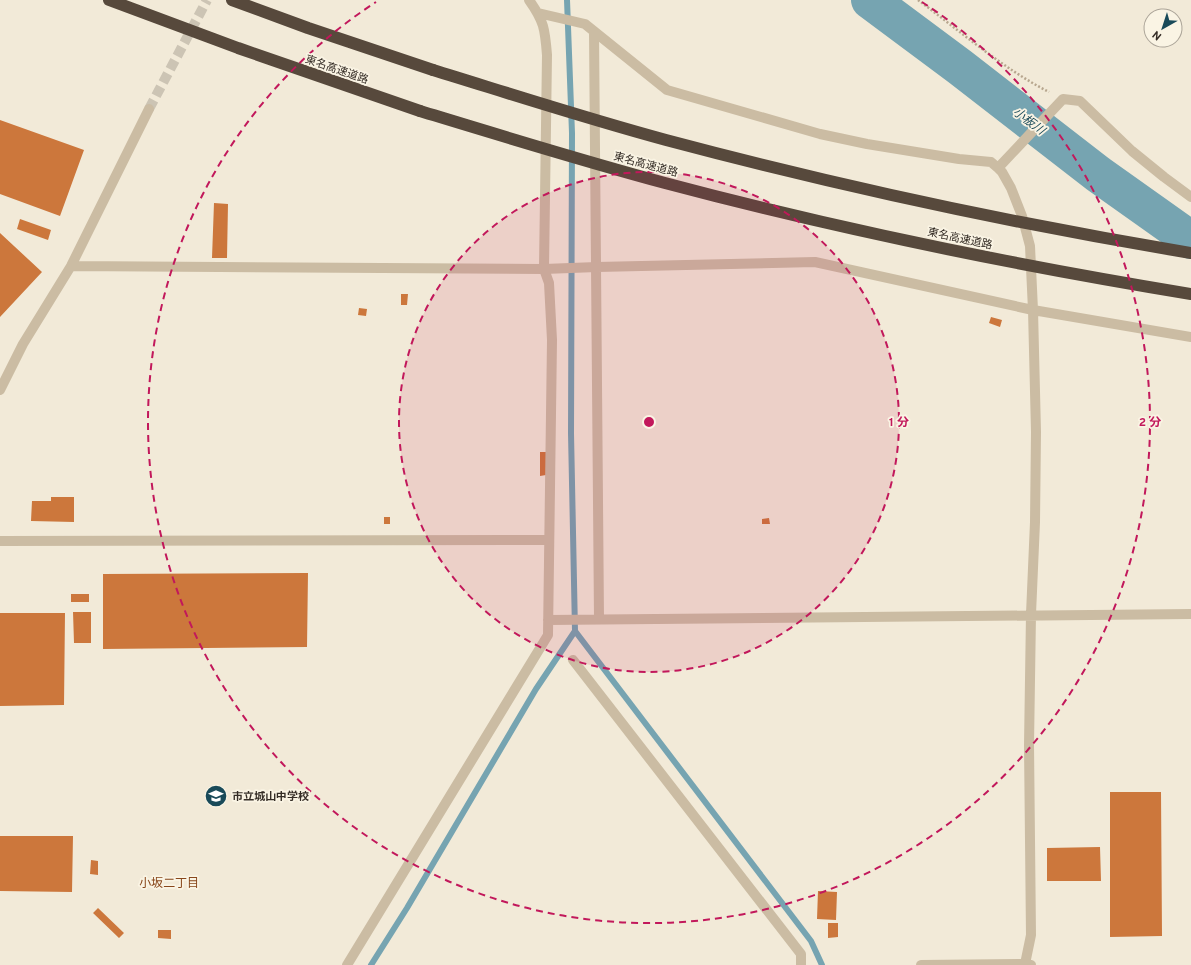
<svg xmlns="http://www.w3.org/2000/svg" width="1191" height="965" font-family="Overpass,'Noto Sans JP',sans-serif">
<rect width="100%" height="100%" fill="#f2ead8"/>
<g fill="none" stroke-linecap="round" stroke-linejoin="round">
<path stroke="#76a4b1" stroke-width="6" d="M575,631L811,941L822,965
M371,965L407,908L536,689L575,631L571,433L572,133L567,0"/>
<path stroke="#76a4b1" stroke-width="38" d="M870,0L960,67L1098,174L1191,240"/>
</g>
<path fill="#cc773c" d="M0,120L84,150L60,216L0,194Z
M214,203L228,204L227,258H212Z
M20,219L51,230L48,240L17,229Z
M0,233L42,272L0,317Z
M401,294H408L407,305H401Z
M359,308L367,309L366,316L358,315Z
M991,317L1002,320L1000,327L989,323Z
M540,452H546V475L540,476Z
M51,497H74V522L31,521L32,501H51Z
M384,517H390V524H384Z
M769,518L770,524H762V519Z
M308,573L307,647L103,649V574Z
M71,594H89V602H71Z
M73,612H91V643H74Z
M0,613H65L64,705L0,706Z
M1110,792H1161L1162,936L1110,937Z
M0,836H73L72,892L0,891Z
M1100,847L1101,881H1047V848Z
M91,860L98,861V875L90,874Z
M818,891L837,892L836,920L817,919Z
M98,908L124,933L119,938L93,913Z
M828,923H838V937L828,938Z
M158,930H171V939L158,938Z"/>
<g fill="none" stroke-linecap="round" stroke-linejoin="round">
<path stroke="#ccc4b4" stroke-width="10" stroke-dasharray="10 5" stroke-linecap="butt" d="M149,109L207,0"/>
<path stroke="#b7a68e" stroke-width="2.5" stroke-dasharray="2 2" stroke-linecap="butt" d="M918,0C960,31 1002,68 1049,92"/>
<path stroke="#cbbca3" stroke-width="10" d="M538,13L585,24L667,90L820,134L867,144L959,159L991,162L998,168
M594,31L599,619
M71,266L544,269L597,267L815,262L1033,310L1030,246L1022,216L1011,188L1002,172L998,168L1063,99L1080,101L1132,151L1164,177L1191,197
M0,390L23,344L71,266L149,109
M0,541L549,540
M548,620L1191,614
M573,660L801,954V965
M1025,964L1031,935L1029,745L1031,614L1035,522L1036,432L1033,310L1191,337
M347,965L548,635L552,340L549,283L544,269L547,55C545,29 544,21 529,0
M921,965L1025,964L1031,965"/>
<path stroke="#57493c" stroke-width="12" d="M109,0L238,48L420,111
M232,0L308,28L433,70"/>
<path stroke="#57493c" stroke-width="12" d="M433,70C511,94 588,119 666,140C839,186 1015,224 1191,253
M420,111C502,136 583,161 665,183C838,229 1014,265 1191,294"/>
</g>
<circle cx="649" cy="422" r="250" fill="#c2185b" fill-opacity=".12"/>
<g fill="none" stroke="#c2185b" stroke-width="2" stroke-dasharray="7 5">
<circle cx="649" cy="422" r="250"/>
<path d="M922 2A501 501 0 1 1 376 2"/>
</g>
<defs>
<g id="school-disc" transform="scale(1.15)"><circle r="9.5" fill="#194a59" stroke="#faf4e4"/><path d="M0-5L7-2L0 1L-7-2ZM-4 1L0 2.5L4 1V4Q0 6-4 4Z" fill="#fff"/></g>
</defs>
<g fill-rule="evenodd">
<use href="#school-disc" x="216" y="796"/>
</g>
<g text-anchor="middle" stroke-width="3.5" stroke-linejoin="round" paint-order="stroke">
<g font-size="11" fill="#352d26" stroke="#faf4e4">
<text transform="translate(337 69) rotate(19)" y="4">東名高速道路</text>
<text transform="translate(646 164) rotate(15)" y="4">東名高速道路</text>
<text transform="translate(960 238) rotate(12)" y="4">東名高速道路</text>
</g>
<g font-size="11" font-weight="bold" fill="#352d26" stroke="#faf4e4" text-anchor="start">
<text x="232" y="800">市立城山中学校</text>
</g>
<g font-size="12" font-style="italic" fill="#194a59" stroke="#faf4e4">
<text transform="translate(1029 121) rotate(37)" y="4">小板川</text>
</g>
<g font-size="12" fill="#88471b" stroke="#faf4e4">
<text x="169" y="887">小坂二丁目</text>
</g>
</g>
<circle cx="649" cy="422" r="6" fill="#c2185b" stroke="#faf4e4" stroke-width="2"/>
<g font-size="12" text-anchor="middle" font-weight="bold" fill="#c2185b" stroke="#faf4e4" stroke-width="3.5" stroke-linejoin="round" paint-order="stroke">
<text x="899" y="426">1 分</text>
<text x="1150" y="426">2 分</text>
</g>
<g transform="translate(1163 28) rotate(219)"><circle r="19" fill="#faf4e4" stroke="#aba498"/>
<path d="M0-3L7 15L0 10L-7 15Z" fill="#194a59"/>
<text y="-6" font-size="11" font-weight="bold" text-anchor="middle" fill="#352d26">N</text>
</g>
</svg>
